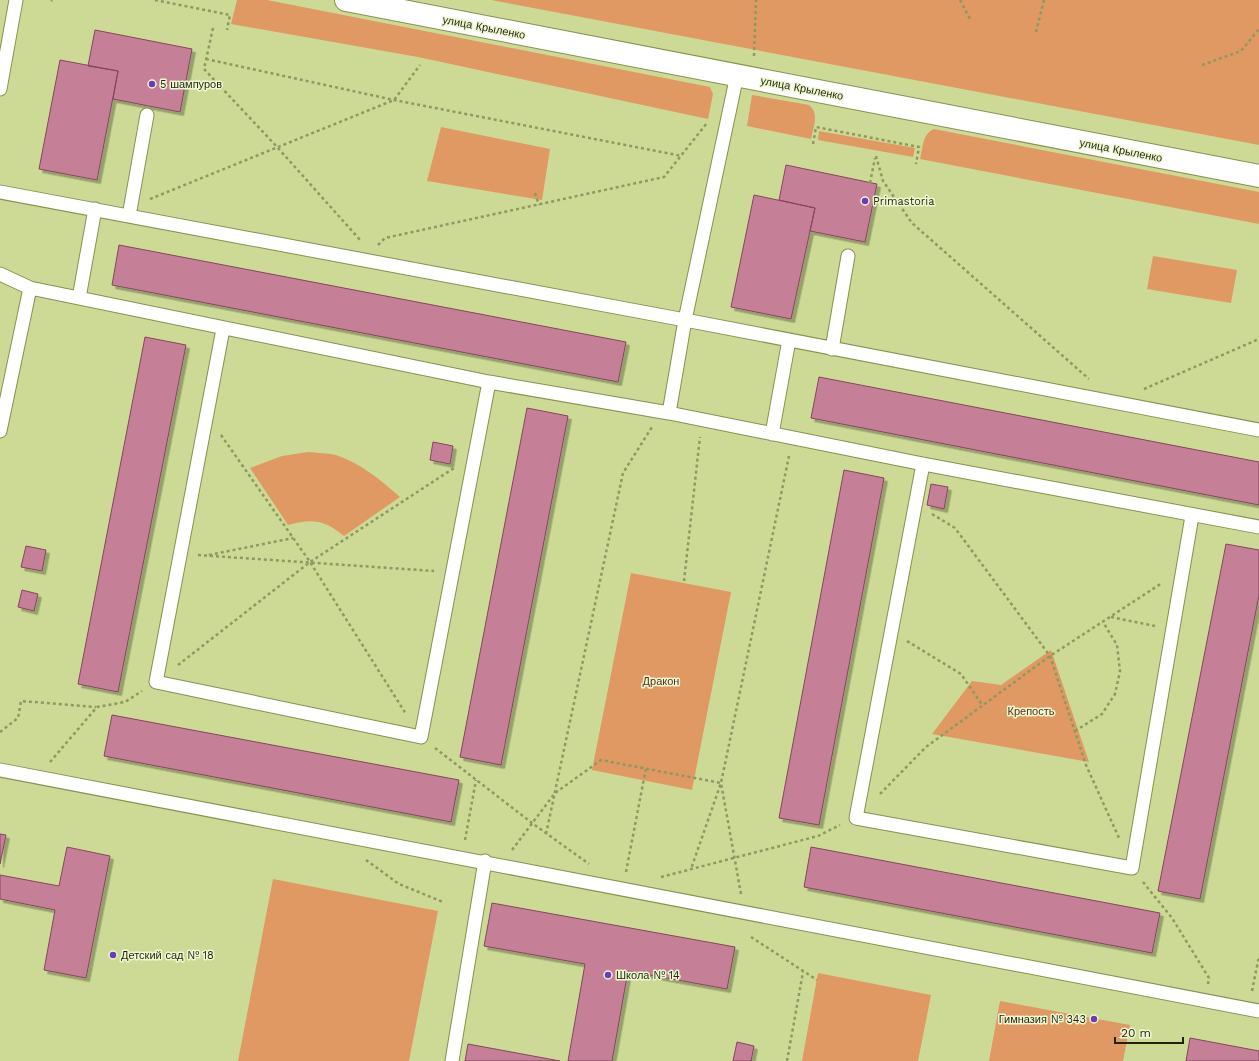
<svg xmlns="http://www.w3.org/2000/svg" width="1259" height="1061" font-family="'Work Sans',sans-serif">
<defs>
<filter id="shadow"><feDropShadow dx="3.5" dy="3.5" stdDeviation="0" flood-color="#0004"/></filter>
</defs>
<rect width="100%" height="100%" fill="#cdda95"/>
<path fill="#e09963" d="M237,0H267L710,87L713,94L708,119L418,57L231,24Z
M491,0H1259V145Z
M752,95L809,105C820,114 813,127 811,139L747,126Z
M441,127L550,149L542,200L427,181Z
M934,129L1259,192V224L920,159C923,148 922,134 934,129Z
M819,131L915,148L913,157L818,140Z
M1153,256L1237,270L1231,303L1147,289Z
M308,452C317,453 327,453 336,455C360,463 381,480 400,497L344,536C325,520 312,518 288,525L250,468L282,456Z
M631,573L731,592L692,790L592,770Z
M1051,650L1089,762L932,734L972,681L1001,685Z
M273,879L438,911L409,1061H238Z
M818,973L931,995L918,1061H802Z
M1000,1001L1130,1025L1123,1061H989Z"/>
<path fill="#c58098" stroke="#85455d" filter="url(#shadow)" d="M95,30L192,49L180,112L113,99L118,71L88,66Z
M60,60L118,71L97,180L39,169Z
M786,165L877,184L865,242L810,231L815,208L779,200Z
M754,195L815,208L791,319L731,307Z
M119,245L626,342L618,382L112,285Z
M145,337L186,345L118,692L78,684Z
M819,377L1259,462V505L811,418Z
M527,408L568,416L501,765L460,757Z
M433,442L453,446L450,464L430,460Z
M844,470L884,478L819,825L779,818Z
M931,484L948,487L944,509L927,505Z
M1226,544L1259,550V595L1200,899L1158,891Z
M26,546L46,550L42,571L21,567Z
M22,590L38,594L34,611L18,607Z
M112,715L459,780L451,822L104,756Z
M0,834L6,835L0,864Z
M67,847L110,856L86,978L44,970L55,910L0,899V875L59,886Z
M811,847L1160,913L1152,953L804,887Z
M492,903L735,947L727,989L628,971L612,1061H568L585,964L484,946Z
M1190,1038L1259,1051V1061H1186Z
M737,1042L754,1046L751,1061H733Z
M468,1044L560,1061H465Z"/>
<g fill="none" stroke-linecap="round" stroke-linejoin="round">
<g stroke="#86914f" stroke-width="15">
<path id="lane" d="M0,89L16,0
M0,192L685,320L1259,430
M129,216L147,115
M0,274L30,288
M79,298L95,209
M223,329L156,682L421,737L489,382
M832,349L848,256
M669,413L685,320L737,75
M0,431L30,288L489,382L669,413L923,464L1259,527
M772,434L789,340
M923,464L856,818L1132,868L1192,516
M0,770L1259,1011
M452,1061L485,861"/>
</g>
<g stroke="#86914f" stroke-width="24">
<path id="secondary" d="M346,0L1259,176"/>
</g>
<path stroke="#8e9862" stroke-width="2.5" stroke-dasharray="3 3" stroke-linecap="butt" d="M155,0L230,15L227,30
M960,0L970,19
M51,1L52,0
M213,28L204,69L278,148L361,241
M1036,32L1044,0
M754,56L756,0
M206,59L394,100L682,156
M1202,65L1241,51L1259,29
M813,144L816,127L919,147L916,164
M876,156L883,181L912,223L1089,379
M870,183L875,158
M535,193L539,205
M150,199L394,100L420,65
M378,245L385,238L664,177L707,123
M1144,389L1259,339
M221,435L310,562L406,714
M932,514L955,528L1050,656L1086,765L1119,838
M198,555L434,571
M209,555L293,538
M684,581L700,437
M1111,617L1155,626
M907,641L961,674L983,706
M178,665L310,562L454,468
M1075,731L1102,714L1115,694L1120,671L1117,645L1103,622
M0,732L18,718L21,701L96,707
M435,748L532,823L589,864
M50,762L97,707L125,702L142,691
M880,794L926,747L1050,656L1162,583
M546,834L623,473L652,427
M465,840L476,780
M512,850L555,793L601,760L721,783L691,869
M366,860L399,884L443,902
M626,872L646,768
M661,877L818,836L840,825
M1143,882L1172,918L1209,978L1208,984
M741,894L721,783L789,456
M751,937L817,980
M1252,991L1259,956
M787,1061L803,972"/>
<use href="#lane" stroke="#fff" stroke-width="13"/>
<use href="#secondary" stroke="#fff" stroke-width="22"/>
</g>
<g fill="#6b3db4" stroke="#eff7d4" stroke-width="1.5">
<circle cx="152" cy="84" r="4"/>
<circle cx="865" cy="201" r="4"/>
<circle cx="113" cy="955" r="4"/>
<circle cx="608" cy="975" r="4"/>
<circle cx="1094" cy="1019" r="4"/>
</g>
<g text-anchor="middle" stroke-width="3" stroke-linejoin="round" paint-order="stroke">
<g font-size="11" fill="#1f2408" stroke="#eff7d4">
<text transform="translate(484 27) rotate(11)" y="4">улица Крыленко</text>
<text transform="translate(802 88) rotate(11)" y="4">улица Крыленко</text>
<text transform="translate(1121 150) rotate(11)" y="4">улица Крыленко</text>
</g>
<g font-size="11" fill="#1f2408" stroke="#eff7d4" text-anchor="start">
<text x="160" y="88">5 шампуров</text>
<text x="873" y="205">Primastoria</text>
<text x="121" y="959">Детский сад № 18</text>
<text x="616" y="979">Школа № 14</text>
<text x="1086" y="1023" text-anchor="end">Гимназия № 343</text>
</g>
<g font-size="11" fill="#553011" stroke="#eff7d4">
<text x="661" y="685">Дракон</text>
<text x="1031" y="715">Крепость</text>
</g>
</g>
<path d="M1115 1037v6h68v-6" fill="none" stroke="#1f2408" stroke-width="2"/>
<text x="1121" y="1037" font-size="12" fill="#1f2408" stroke="#eff7d4" stroke-width="3" paint-order="stroke">20 m</text>
</svg>
